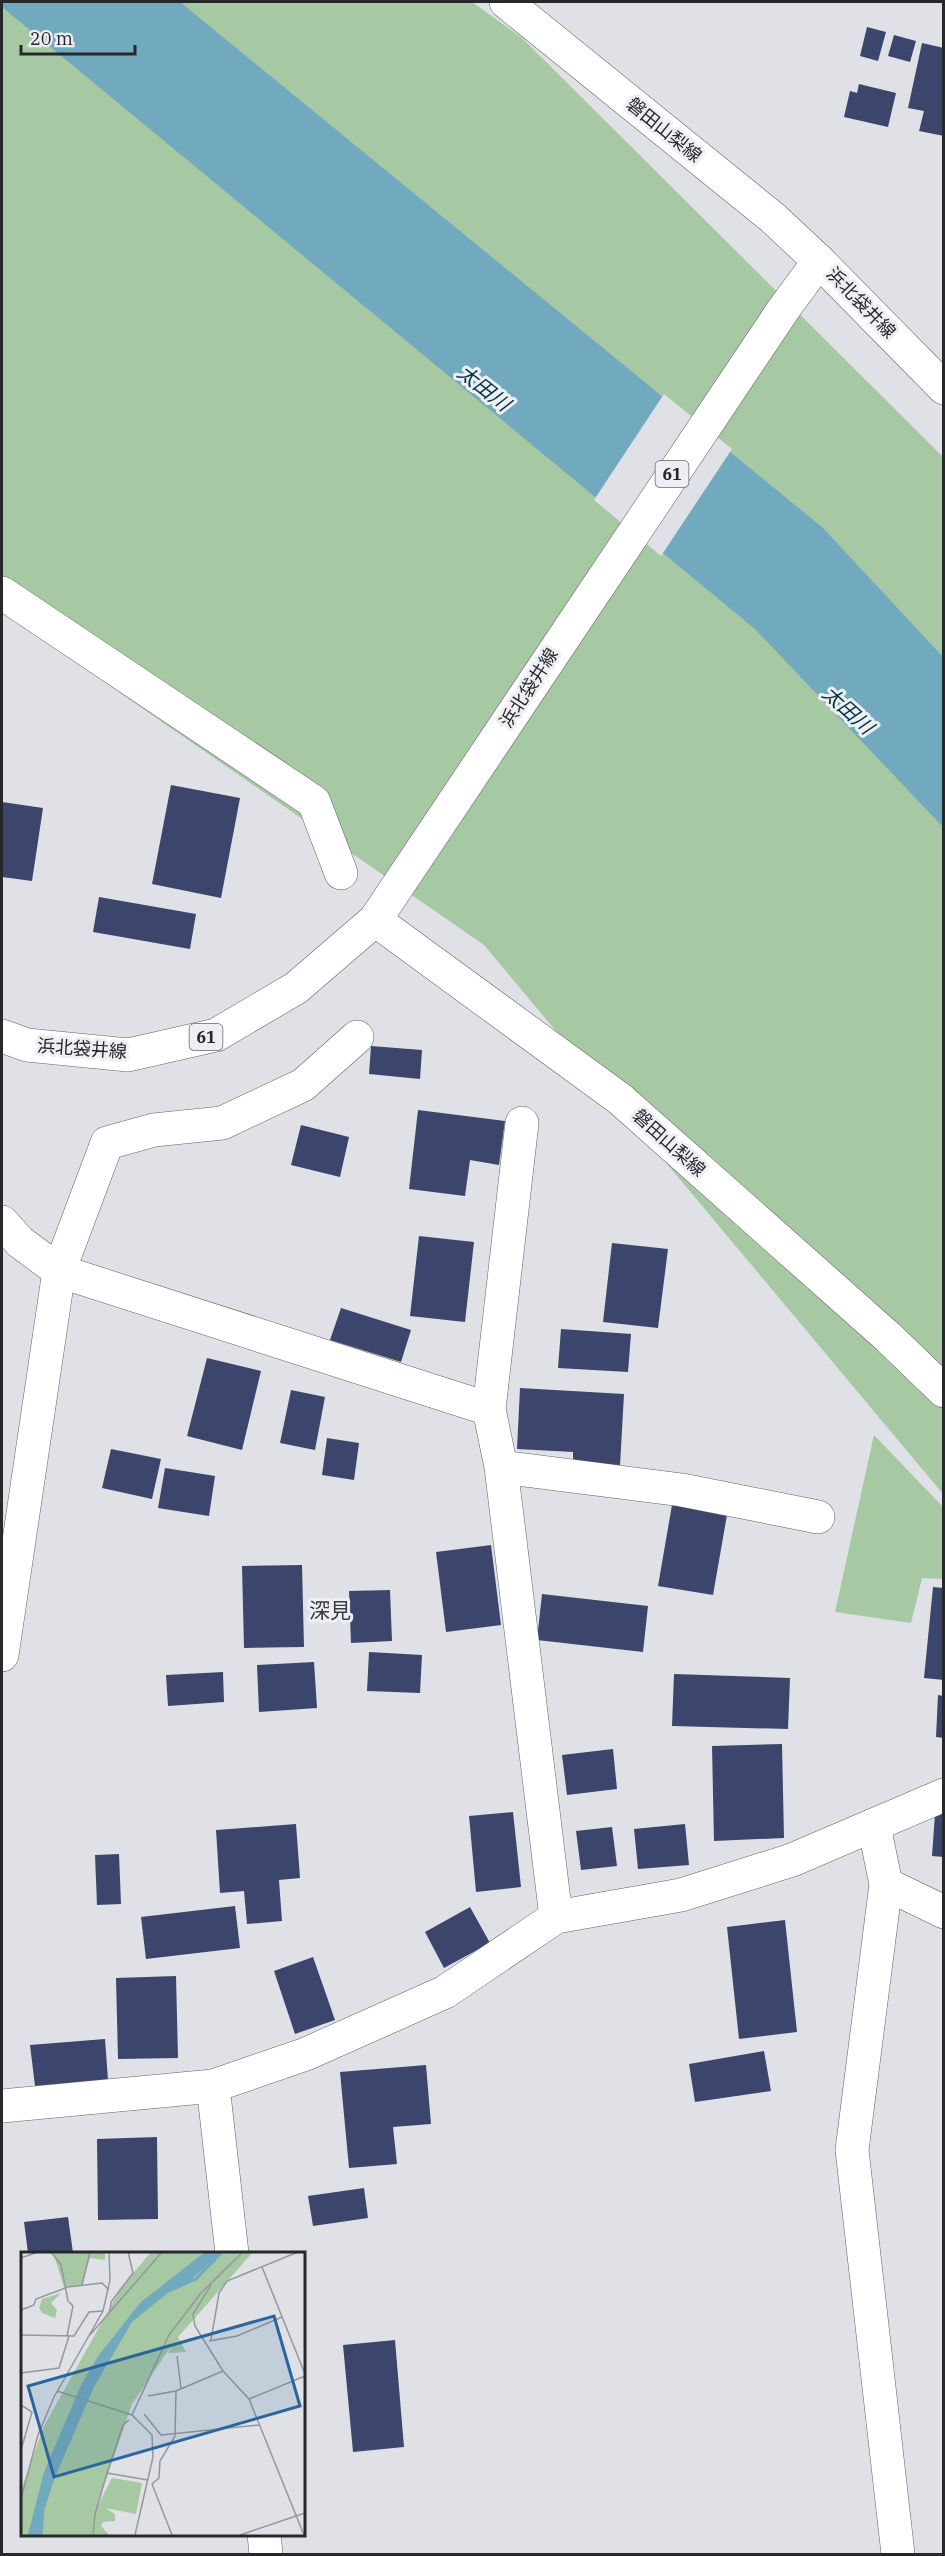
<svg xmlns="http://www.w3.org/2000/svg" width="945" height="2556" font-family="'IBM Plex Serif','Noto Sans JP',serif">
<rect width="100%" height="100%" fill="#dfe1e7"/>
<path fill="#a6c8a2" d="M2,2H472L521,37L943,457V1494L484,945L2,611Z
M874,1435L943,1507V1579L922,1578L911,1623L835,1612Z"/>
<path fill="#71a9be" d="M2,2H180L823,528L943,657V827L755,629L2,7Z"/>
<path fill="#dfe1e7" d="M664,394L732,449L661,556L594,500Z"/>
<path fill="#3c466c" d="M867,27L886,32L878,61L860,56Z
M894,35L916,41L910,62L888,56Z
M922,43L944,48V136L919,131L924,111L908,108Z
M859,84L896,93L888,127L844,117L850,91L857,93Z
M171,785L240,798L221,898L152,884Z
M2,802L43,808L32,881L2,877Z
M99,897L196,914L190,949L93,932Z
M371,1046L422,1050L420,1079L369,1074Z
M418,1110L505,1121L499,1165L470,1160L465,1196L409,1189Z
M301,1125L349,1137L340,1177L291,1165Z
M419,1236L474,1242L465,1322L410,1316Z
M612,1243L668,1249L658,1328L603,1322Z
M341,1308L411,1330L401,1362L330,1340Z
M561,1329L631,1334L628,1372L558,1368Z
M207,1358L261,1371L242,1450L187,1436Z
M520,1388L624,1394L620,1466L573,1463V1452L517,1449Z
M291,1390L325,1397L315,1450L280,1443Z
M327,1438L359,1443L354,1480L322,1475Z
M111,1449L161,1459L152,1499L102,1488Z
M165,1468L215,1476L209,1516L158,1508Z
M672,1505L727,1515L713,1595L658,1586Z
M491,1545L501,1625L446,1632L436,1552Z
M302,1565L304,1647L244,1648L242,1566Z
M933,1587L944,1588V1680L924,1678Z
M390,1590L392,1641L351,1643L349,1591Z
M542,1594L648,1606L643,1652L537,1640Z
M369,1652L422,1655L420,1693L367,1691Z
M314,1662L317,1708L259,1712L257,1665Z
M223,1672L224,1702L168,1706L166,1675Z
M674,1674L790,1678L788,1729L672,1726Z
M938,1695L944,1696V1738L936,1737Z
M782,1744L784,1838L714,1841L712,1746Z
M613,1749L617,1789L567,1795L562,1755Z
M513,1812L521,1887L476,1892L469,1816Z
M935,1814H944V1857L932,1856Z
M296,1824L300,1878L279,1880L282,1921L247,1924L244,1891L220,1893L216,1830Z
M685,1824L689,1865L638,1869L634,1829Z
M612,1827L617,1866L581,1870L576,1831Z
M119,1854L121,1904L97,1905L95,1855Z
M235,1906L240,1948L146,1959L141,1917Z
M470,1907L490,1943L444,1968L425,1932Z
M785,1920L797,2032L739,2039L727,1927Z
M313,1957L335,2020L295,2034L274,1971Z
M176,1976L178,2058L118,2059L116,1978Z
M105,2039L108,2080L35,2086L30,2045Z
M764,2051L771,2091L695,2102L689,2064Z
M426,2065L431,2124L393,2127L397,2164L349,2168L340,2072Z
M157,2137L158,2219L98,2220L97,2139Z
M364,2188L368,2218L313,2226L308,2196Z
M68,2217L73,2253H28L24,2222Z
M395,2340L404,2447L353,2452L343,2345Z"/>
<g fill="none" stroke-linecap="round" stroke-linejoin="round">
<g stroke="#616267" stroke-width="34">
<path id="street" d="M2,593L314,802L341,873
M522,1123L489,1409L501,1467L556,1917
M2,1222L20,1242L59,1271L489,1409
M501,1467L682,1490L818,1517
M2,1655L59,1271L107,1143L154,1130L222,1123L303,1085L357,1037
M874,1826L886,1884L852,2150L898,2554
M886,1884L944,1912
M213,2086L232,2253
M2,2106L213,2086L306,2054L445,1992L556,1917L681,1895L792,1860L944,1795
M264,2534L266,2554"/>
</g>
<g stroke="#616267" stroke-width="34">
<path id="secondary" d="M506,2L773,218L819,261
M375,920L620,1099L888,1337L944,1391"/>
</g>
<g stroke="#616267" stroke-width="34">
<path id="primary" d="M2,1036L27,1045L128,1055L216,1035L296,988L375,920L783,310L819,261L944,388"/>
</g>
<use href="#street" stroke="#fff" stroke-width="33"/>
<use href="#secondary" stroke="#fff" stroke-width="33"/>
<use href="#primary" stroke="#fff" stroke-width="33"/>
</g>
<g text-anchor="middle" stroke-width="6" stroke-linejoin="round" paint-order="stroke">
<g fill="#edeff4" stroke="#626467" stroke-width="1.5">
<rect x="655.5" y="461" width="33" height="26" rx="4.5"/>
<rect x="189.5" y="1024" width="33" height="26" rx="4.5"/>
</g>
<g font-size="16" font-weight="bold" fill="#27282a">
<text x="672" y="480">61</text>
<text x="206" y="1043">61</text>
</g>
<g font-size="18" fill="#27282a" stroke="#edeff4">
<text transform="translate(664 130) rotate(39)" y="6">磐田山梨線</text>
<text transform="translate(861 303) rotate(46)" y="6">浜北袋井線</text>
<text transform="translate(529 688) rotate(-57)" y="6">浜北袋井線</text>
<text transform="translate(82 1049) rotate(4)" y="6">浜北袋井線</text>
<text transform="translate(669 1143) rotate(42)" y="6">磐田山梨線</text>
</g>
<g font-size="20" font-style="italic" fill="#003342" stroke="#edeff4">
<text transform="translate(484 388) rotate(38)" y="7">太田川</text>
<text transform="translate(848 710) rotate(42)" y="7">太田川</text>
</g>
<g font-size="21" fill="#3a3c40" stroke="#edeff4">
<text x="330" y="1618">深見</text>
</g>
</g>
<g transform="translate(21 2252)">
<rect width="284" height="284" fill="#dfe1e7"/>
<path d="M32,0H84V8L69,6L61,33L43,35ZM130,0H232L157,85L165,100L147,101L151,93L111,152L75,257L91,226L121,231L115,262L84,256L94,262V269L82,270L80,274L88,283H0V238L23,174L100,36ZM40,41L30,51L36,58L34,66L21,61L18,56L21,47Z" fill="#a6c8a2"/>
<path d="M184,0H200L169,29L149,39L111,70L73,135L34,225L21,265L20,283H7L23,220L61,131L78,103L119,51Z" fill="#71a9be"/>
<path fill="none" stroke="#71a9be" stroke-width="3" d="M145,40L175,27L201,0M20,283L22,258"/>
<path fill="none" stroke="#95979b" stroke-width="1.5" d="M30,0L40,13L47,49L52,54L46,84M0,6L17,0M241,15L284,122M61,33L69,0M190,33L172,62L174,74L202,119L228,147L283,283M0,58L13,53L15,47L47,35L81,31L88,38M89,59L90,50L112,21L107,0M0,83L53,84L68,60L82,59M69,83L141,0M190,88L198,41L206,29L277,0M188,89L216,84L261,65M156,104L160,136M0,121L38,116L48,84M36,139L111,163L131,183L132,205L114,283M127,144L155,139L202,119M228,147L284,124M0,153L11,160L0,198M123,162L140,183L238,173M111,163L148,83L180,41L222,0M86,221L127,228M131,232L138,226L139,209L154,184L155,139M131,232L151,283M0,247L17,183L33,145L82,59L89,28L88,0M72,283L74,262L86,221L102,173L108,168M219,283L284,261"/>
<path fill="#2a659d" fill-opacity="0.15" stroke="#2a659d" stroke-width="3" d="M253,64L279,154L33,225L7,134Z"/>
<rect width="284" height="284" fill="none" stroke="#27282a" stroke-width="3"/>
</g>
<rect width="945" height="2556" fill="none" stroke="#27282a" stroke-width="6"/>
<path d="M21 45v9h114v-9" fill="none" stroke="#27282a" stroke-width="3"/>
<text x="30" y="45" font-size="18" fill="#27282a" stroke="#edeff4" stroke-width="4.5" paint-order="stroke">20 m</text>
</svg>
